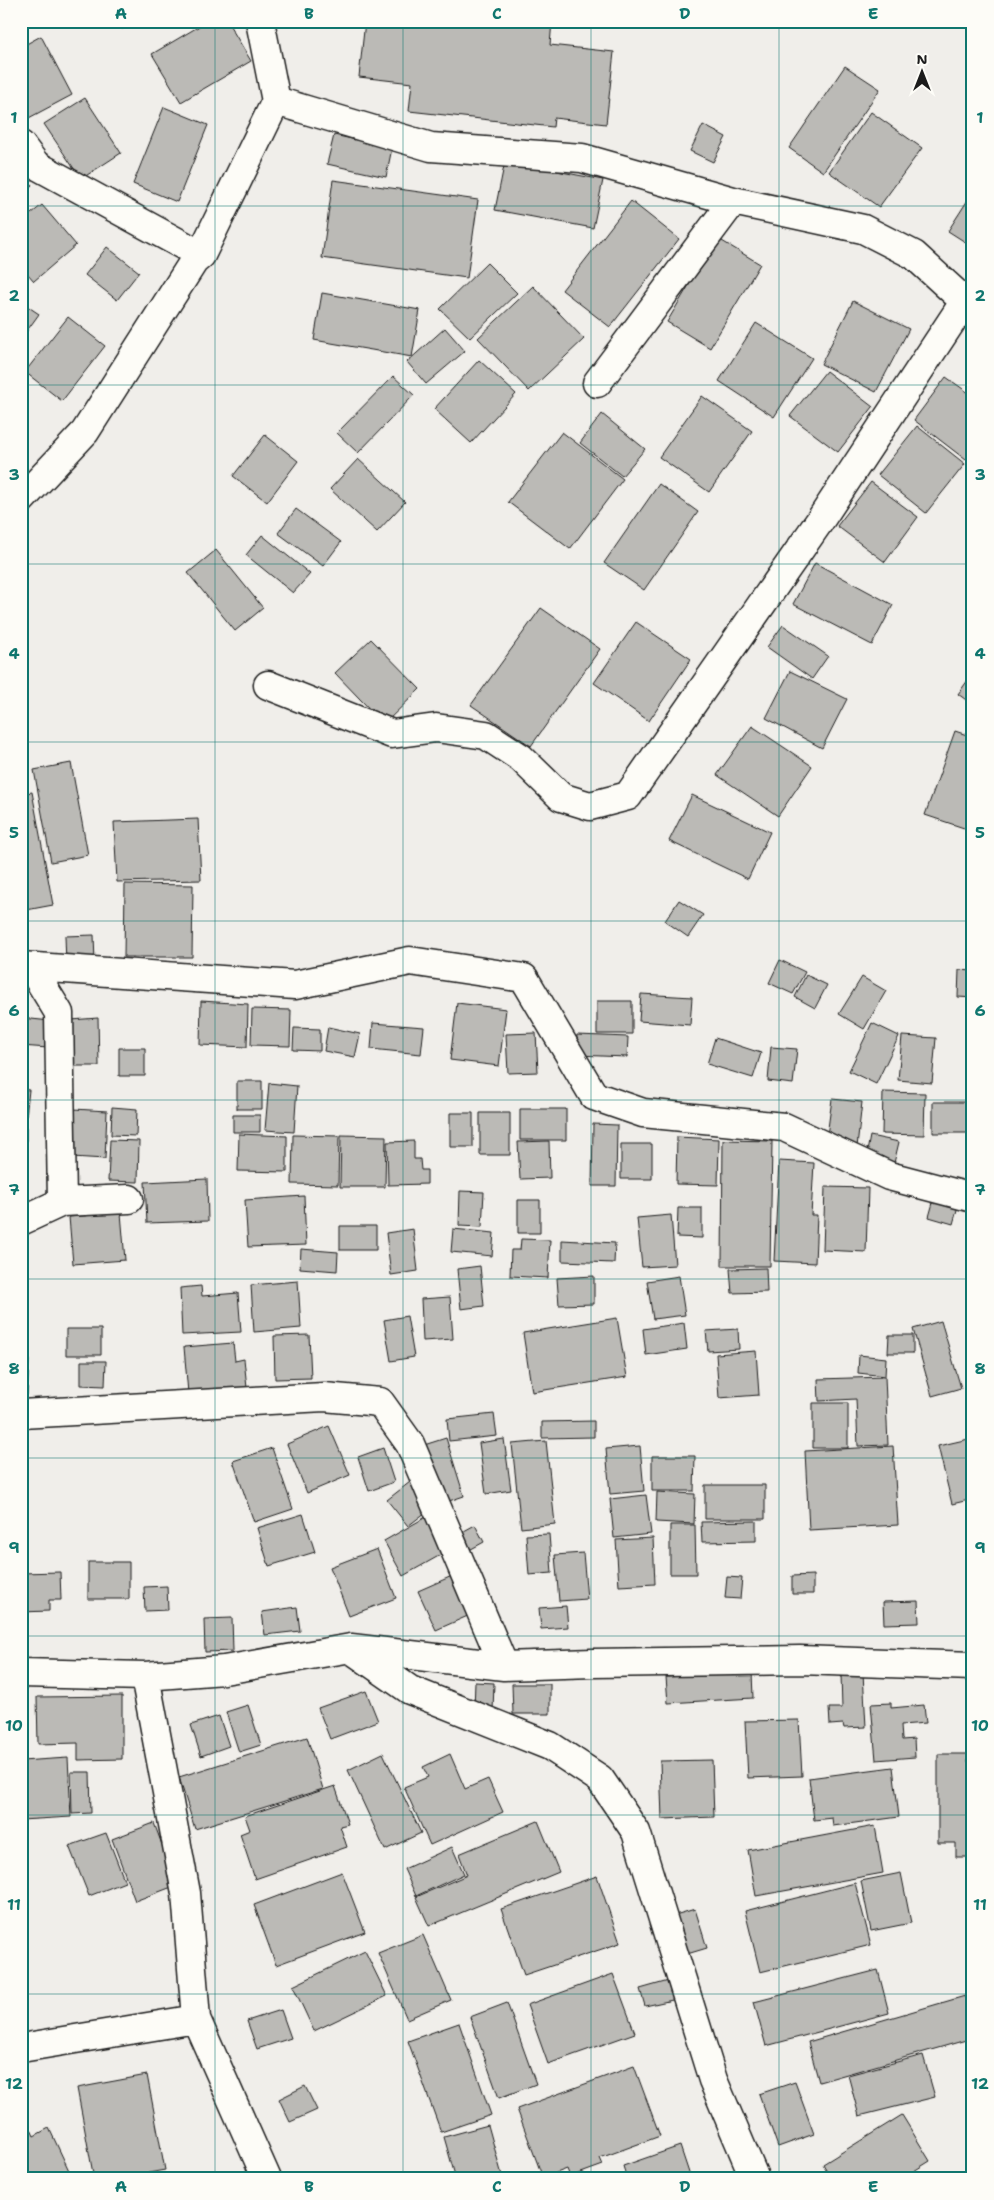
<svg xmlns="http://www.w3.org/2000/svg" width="994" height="2200" font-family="'Shantell Sans',sans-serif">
<rect width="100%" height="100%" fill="#f0eeea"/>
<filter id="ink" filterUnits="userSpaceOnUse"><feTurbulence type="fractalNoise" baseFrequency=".02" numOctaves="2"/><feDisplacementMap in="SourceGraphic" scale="10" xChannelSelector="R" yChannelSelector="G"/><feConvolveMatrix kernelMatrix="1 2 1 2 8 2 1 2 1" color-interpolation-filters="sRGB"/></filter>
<g filter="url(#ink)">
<path fill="#bbbab6" stroke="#1c1c1c" d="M118,21H138L122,29Z
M208,21H227L251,61L181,102L152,54Z
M365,21H552L550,45L614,52L606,124L554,118L553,127L409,111L412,83L359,77Z
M41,36L72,95L25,120L21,114V47Z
M845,66L880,89L823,172L789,148Z
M85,98L121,153L81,179L44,124Z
M164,107L208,125L177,202L133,184Z
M871,112L922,148L879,207L829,172Z
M703,125L726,137L713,162L690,151Z
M334,135L392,148L386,177L327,164Z
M505,161L603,180L593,228L495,210Z
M21,173L32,185L21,195Z
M333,180L478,200L467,278L322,258Z
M973,192V247L948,231Z
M631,201L679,239L610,327L562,290Z
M42,205L76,245L34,281L21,266V222Z
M717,238L760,264L710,348L667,322Z
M107,247L139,272L117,300L85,275Z
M487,263L517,293L470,338L440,309Z
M533,286L584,339L529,391L478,338Z
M322,293L420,310L412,357L314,340Z
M853,301L909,329L876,392L821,364Z
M21,302L39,314L21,339Z
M68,317L105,346L62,401L25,372Z
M756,323L812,358L774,417L719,381Z
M445,328L465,351L426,384L407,362Z
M479,360L516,394L471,443L434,409Z
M826,371L873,407L838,452L790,416Z
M393,376L414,395L358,453L337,433Z
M946,377L973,396V451L966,460L914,420Z
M702,396L752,431L709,492L659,457Z
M602,414L645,449L622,476L580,443Z
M917,426L965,464L926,513L878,475Z
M562,432L623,479L570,549L508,502Z
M265,435L298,461L267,502L233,476Z
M358,459L405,502L377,532L330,489Z
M871,482L918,517L885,562L837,526Z
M659,484L698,512L644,590L604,563Z
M296,509L341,542L323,566L278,533Z
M262,535L310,574L293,593L246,555Z
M216,550L263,608L235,631L188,573Z
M815,563L893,605L872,645L793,604Z
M541,608L600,649L531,746L471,705Z
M636,622L691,659L649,721L594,683Z
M783,625L828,656L812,679L767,647Z
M371,639L420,689L384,724L335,673Z
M790,671L847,699L822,748L766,718Z
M973,673V705L958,694Z
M752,726L812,766L778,816L717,775Z
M955,731L973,737V813L967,829L925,815Z
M71,763L88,855L51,862L34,770Z
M32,792L53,905L21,911V794Z
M692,795L770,832L748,879L669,841Z
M198,819L201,880L117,882L114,822Z
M125,884L193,885L192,957H124Z
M679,900L703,915L688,937L665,921Z
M94,935L95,963L66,964L65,936Z
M780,960L805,972L793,994L769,983Z
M959,970L973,971V998L958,997Z
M806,975L827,985L815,1008L795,997Z
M862,977L886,991L864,1029L839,1014Z
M641,994L692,997L690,1025L639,1021Z
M201,1001L248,1004L247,1047L200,1045Z
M597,1001H632V1034H597Z
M457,1003L506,1009L499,1066L450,1060Z
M252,1009L291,1010L290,1046L251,1045Z
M21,1018L51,1021L48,1048L21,1046Z
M98,1018L99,1066H72L71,1020Z
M373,1023L424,1027L421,1054L371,1049Z
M872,1023L899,1036L876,1084L849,1071Z
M328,1027L360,1034L355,1057L324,1051Z
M294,1028L320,1029V1051L293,1050Z
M536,1033L538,1072L508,1073L506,1034Z
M577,1035L628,1037L627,1057L576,1055Z
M902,1036L936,1038L932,1083L898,1080Z
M715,1038L761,1053L753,1078L707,1064Z
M771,1047L797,1049L793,1084L768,1081Z
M119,1048H145V1076H119Z
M21,1053H25L22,1086L21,1085Z
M237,1081H262V1109H237Z
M269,1083L297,1086L294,1132L265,1130Z
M21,1089L29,1090L26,1117H21Z
M883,1092L925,1093L924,1135L882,1134Z
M832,1099L862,1102L857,1147L826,1143Z
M933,1102H973V1133H933Z
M112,1107L137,1109L136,1136L111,1135Z
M74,1109L107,1111L105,1159L72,1157Z
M520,1109H566V1140H520Z
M450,1113H473V1147H450Z
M480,1113H510V1155H480Z
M233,1115H260V1132H233Z
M21,1123H26V1144H21Z
M593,1124L617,1125L616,1186H592Z
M239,1134L287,1136V1172L238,1171Z
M293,1135L339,1136L338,1185L292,1184Z
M341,1135L386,1136L385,1187H340Z
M870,1136L899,1142L894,1163L866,1157Z
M677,1137L719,1139L718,1185L676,1184Z
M110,1140L139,1141L138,1182L108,1181Z
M723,1140L772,1141L770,1266H722Z
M414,1141V1159H420L421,1170H427V1184L388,1185L387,1142Z
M549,1141L550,1178L520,1179L518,1142Z
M621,1144H652V1179H621Z
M779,1161L814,1163L811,1215H817L815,1263L774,1261Z
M207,1179L208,1221L147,1223L145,1182Z
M825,1187L868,1188L866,1252L823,1250Z
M460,1191L484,1192L482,1227L459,1226Z
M936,1192L960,1199L953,1224L929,1217Z
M304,1196L306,1245L248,1247L245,1200Z
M518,1200H540V1233H518Z
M678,1208H702V1238L677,1237Z
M121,1213L125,1260L73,1264L69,1217Z
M671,1215L675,1265L642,1267L637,1218Z
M340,1226H376V1250H340Z
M413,1229L418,1271L391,1275L386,1233Z
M453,1229L494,1233L492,1256L451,1252Z
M521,1239L550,1240L548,1278L510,1276L511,1250H520Z
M562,1240L615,1243L614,1263L562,1261Z
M301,1249L338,1252L337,1271L300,1268Z
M480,1266L484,1306L461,1309L457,1269Z
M766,1268L767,1292L732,1293L730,1269Z
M594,1276V1304L559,1305L557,1278Z
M679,1276L685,1315L653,1319L647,1281Z
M298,1281L301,1328L254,1332L251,1285Z
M201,1286L202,1296L238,1293L241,1332L182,1335L180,1288Z
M450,1297L453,1339L423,1341L421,1299Z
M407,1316L414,1357L391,1361L384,1320Z
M617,1318L627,1377L532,1392L523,1333Z
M941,1321L961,1388L932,1396L913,1329Z
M684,1323L687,1349L646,1355L643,1329Z
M66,1329H101V1355H66Z
M738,1329L739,1349L708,1351L706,1331Z
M309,1335L311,1378L275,1379L274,1336Z
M889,1335H913V1353H888Z
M233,1343L235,1361L244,1359L247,1388L188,1393L184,1347Z
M756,1351L759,1395L719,1398L716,1354Z
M859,1355L886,1358L885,1376L858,1373Z
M21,1358L29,1359L27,1395H21Z
M81,1361H106L105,1386L81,1385Z
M885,1377L888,1445L858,1446L856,1399L819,1401L818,1379Z
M813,1403H848V1448H813Z
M494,1414L497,1436L449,1441L447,1419Z
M594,1421V1437L542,1438V1422Z
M329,1426L350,1475L307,1493L287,1444Z
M446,1438L464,1496L440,1504L421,1446Z
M973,1438V1499L952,1504L938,1446Z
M504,1439L511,1490L486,1494L479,1443Z
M546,1441L555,1524L521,1528L512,1444Z
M640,1446L644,1491L610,1494L606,1449Z
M893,1446L898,1525L809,1530L805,1451Z
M272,1448L293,1509L254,1522L233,1461Z
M383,1448L394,1482L369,1491L358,1457Z
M652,1456H695L694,1491H652Z
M410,1482L430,1509L408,1526L387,1500Z
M705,1485H765V1519H705Z
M657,1492L695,1494L694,1524L656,1522Z
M646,1495L651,1534L614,1538L610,1499Z
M433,1513L453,1548L403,1576L384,1541Z
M303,1514L315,1552L269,1566L257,1528Z
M756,1521V1541L702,1542L701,1522Z
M475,1525L484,1542L462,1554L453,1537Z
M670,1525H695L696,1574H670Z
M549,1534L552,1573L529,1575L526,1535Z
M653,1538L655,1584L619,1586L616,1540Z
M377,1549L396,1598L349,1616L330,1567Z
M583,1553L587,1599L559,1601L555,1555Z
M88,1562H129V1599H88Z
M60,1572L61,1600H49V1611L21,1612V1573Z
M461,1572L479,1611L436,1630L418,1591Z
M813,1575V1594H792V1576Z
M727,1577L742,1578L740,1599L725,1598Z
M167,1586L168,1610L145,1611L144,1587Z
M918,1601L919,1623L884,1624L883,1602Z
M566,1606L568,1627L541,1629L539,1608Z
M297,1607L300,1631L265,1635L262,1612Z
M232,1618L233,1651L205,1652L204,1619Z
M752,1672L753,1698L668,1703L666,1677Z
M863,1673L866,1727L844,1728L843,1724L830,1725L829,1708H842L841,1674Z
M475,1682L494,1683L493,1711L474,1710Z
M512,1684H550V1714H513Z
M366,1691L378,1721L330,1739L318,1708Z
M122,1696V1759L78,1760V1743L38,1744L37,1697Z
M891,1703V1708L924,1705L926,1723L901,1725L902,1740L914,1739L915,1757L876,1760L871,1704Z
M248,1705L261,1745L239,1752L226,1712Z
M219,1716L229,1746L201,1756L191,1725Z
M799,1720L802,1776L748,1778L745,1721Z
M307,1737L323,1789L195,1829L179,1777Z
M383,1753L421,1833L385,1850L348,1770Z
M450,1754L465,1789L488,1779L503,1812L430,1845L404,1787L428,1777L423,1767Z
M938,1754H968V1762H973V1857H956V1843H938Z
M68,1758L71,1817L21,1820V1761Z
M712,1760L714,1817L662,1819L660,1761Z
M893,1767L899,1817L833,1826L832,1818L814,1820L809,1778Z
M71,1772H90L91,1813L72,1814Z
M335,1786L348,1824L340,1826L347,1847L255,1879L240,1834L250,1830L245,1816Z
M538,1821L559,1872L429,1926L416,1897L467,1875L459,1854Z
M154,1823L177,1885L135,1901L112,1839Z
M875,1826L883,1873L756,1896L748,1850Z
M106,1833L125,1882L89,1896L69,1846Z
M452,1847L464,1874L416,1896L404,1869Z
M342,1872L365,1932L276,1965L254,1905Z
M901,1873L911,1923L871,1931L861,1881Z
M597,1876L620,1943L524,1975L501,1909Z
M855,1883L871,1945L760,1972L745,1911Z
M695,1909L707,1948L687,1954L675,1915Z
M423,1935L451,2000L407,2019L378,1953Z
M365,1951L387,1996L314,2031L293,1986Z
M878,1970L889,2013L766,2046L754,2002Z
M613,1974L635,2033L548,2064L527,2005Z
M672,1980L677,1999L645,2006L640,1989Z
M965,1996L973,2022V2038L819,2082L808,2042Z
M507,2003L536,2084L499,2098L470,2017Z
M281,2010L291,2038L257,2049L247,2021Z
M459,2023L491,2115L441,2132L408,2041Z
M923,2055L935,2097L859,2116L848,2075Z
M634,2066L660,2136L600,2158L603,2165L570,2177L567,2169L543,2178L517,2109Z
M147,2075L165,2170L115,2179H94L77,2088Z
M795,2082L814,2134L778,2147L759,2094Z
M305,2086L317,2110L290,2122L279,2099Z
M902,2115L930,2161L901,2179H832L823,2164Z
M27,2121L34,2136L49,2128L73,2179H21V2123Z
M488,2125L503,2179H456L444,2137Z
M680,2146L691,2179H627L623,2166Z"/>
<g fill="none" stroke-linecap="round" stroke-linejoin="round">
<g stroke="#1c1c1c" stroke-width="31">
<path id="minor" d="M276,101L431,147L582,158L733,201L863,229L914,255L973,309
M21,145L36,165L201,255
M597,383L733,201
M21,500L85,432L194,261L201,255L276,101L260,21
M268,685L392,734L436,728L486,735L521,758L561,797L590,806L628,796L819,522L965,301
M21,966L295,985L410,961L524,978L594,1096L643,1113L784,1127L889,1176L973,1198
M31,967L59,1013L62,1202
M21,1221L62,1202L129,1199
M21,1414L324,1397L380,1402L410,1444L504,1666
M354,1651L410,1690L550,1746L600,1779L636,1832L713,2080L755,2179
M21,1673L145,1676L224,1670L351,1648L504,1666L593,1663L800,1660L973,1666
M145,1676L186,1893L196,2019L267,2179
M21,2048L196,2019"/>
</g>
<use href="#minor" stroke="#fdfcf7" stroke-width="28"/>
</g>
</g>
<path fill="none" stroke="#0f766e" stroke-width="1" stroke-opacity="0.55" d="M215,21V2179M403,21V2179M591,21V2179M779,21V2179M21,206H973M21,385H973M21,564H973M21,742H973M21,921H973M21,1100H973M21,1279H973M21,1458H973M21,1636H973M21,1815H973M21,1994H973"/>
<rect width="994" height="2200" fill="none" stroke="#fdfcf7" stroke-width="55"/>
<g transform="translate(922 72)" stroke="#fdfcf7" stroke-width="4" paint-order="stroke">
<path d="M0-4L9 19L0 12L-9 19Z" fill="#1c1c1c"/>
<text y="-8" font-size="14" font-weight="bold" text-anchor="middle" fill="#1c1c1c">N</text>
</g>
<rect x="28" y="28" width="938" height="2144" fill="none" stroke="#0f766e" stroke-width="2"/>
<g font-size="16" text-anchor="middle" font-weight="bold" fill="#0f766e">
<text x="121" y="19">A</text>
<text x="309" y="19">B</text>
<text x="497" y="19">C</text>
<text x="685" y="19">D</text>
<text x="873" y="19">E</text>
<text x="14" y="123">1</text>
<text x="980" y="123">1</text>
<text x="14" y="301">2</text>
<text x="980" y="301">2</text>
<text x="14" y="480">3</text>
<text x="980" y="480">3</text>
<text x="14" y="659">4</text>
<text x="980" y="659">4</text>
<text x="14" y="838">5</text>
<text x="980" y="838">5</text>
<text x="14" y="1016">6</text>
<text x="980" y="1016">6</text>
<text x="14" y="1195">7</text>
<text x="980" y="1195">7</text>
<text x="14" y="1374">8</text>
<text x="980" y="1374">8</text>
<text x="14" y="1553">9</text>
<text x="980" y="1553">9</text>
<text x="14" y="1731">10</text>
<text x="980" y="1731">10</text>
<text x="14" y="1910">11</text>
<text x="980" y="1910">11</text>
<text x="14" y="2089">12</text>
<text x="980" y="2089">12</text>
<text x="121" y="2192">A</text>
<text x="309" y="2192">B</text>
<text x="497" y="2192">C</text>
<text x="685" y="2192">D</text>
<text x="873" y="2192">E</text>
</g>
</svg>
